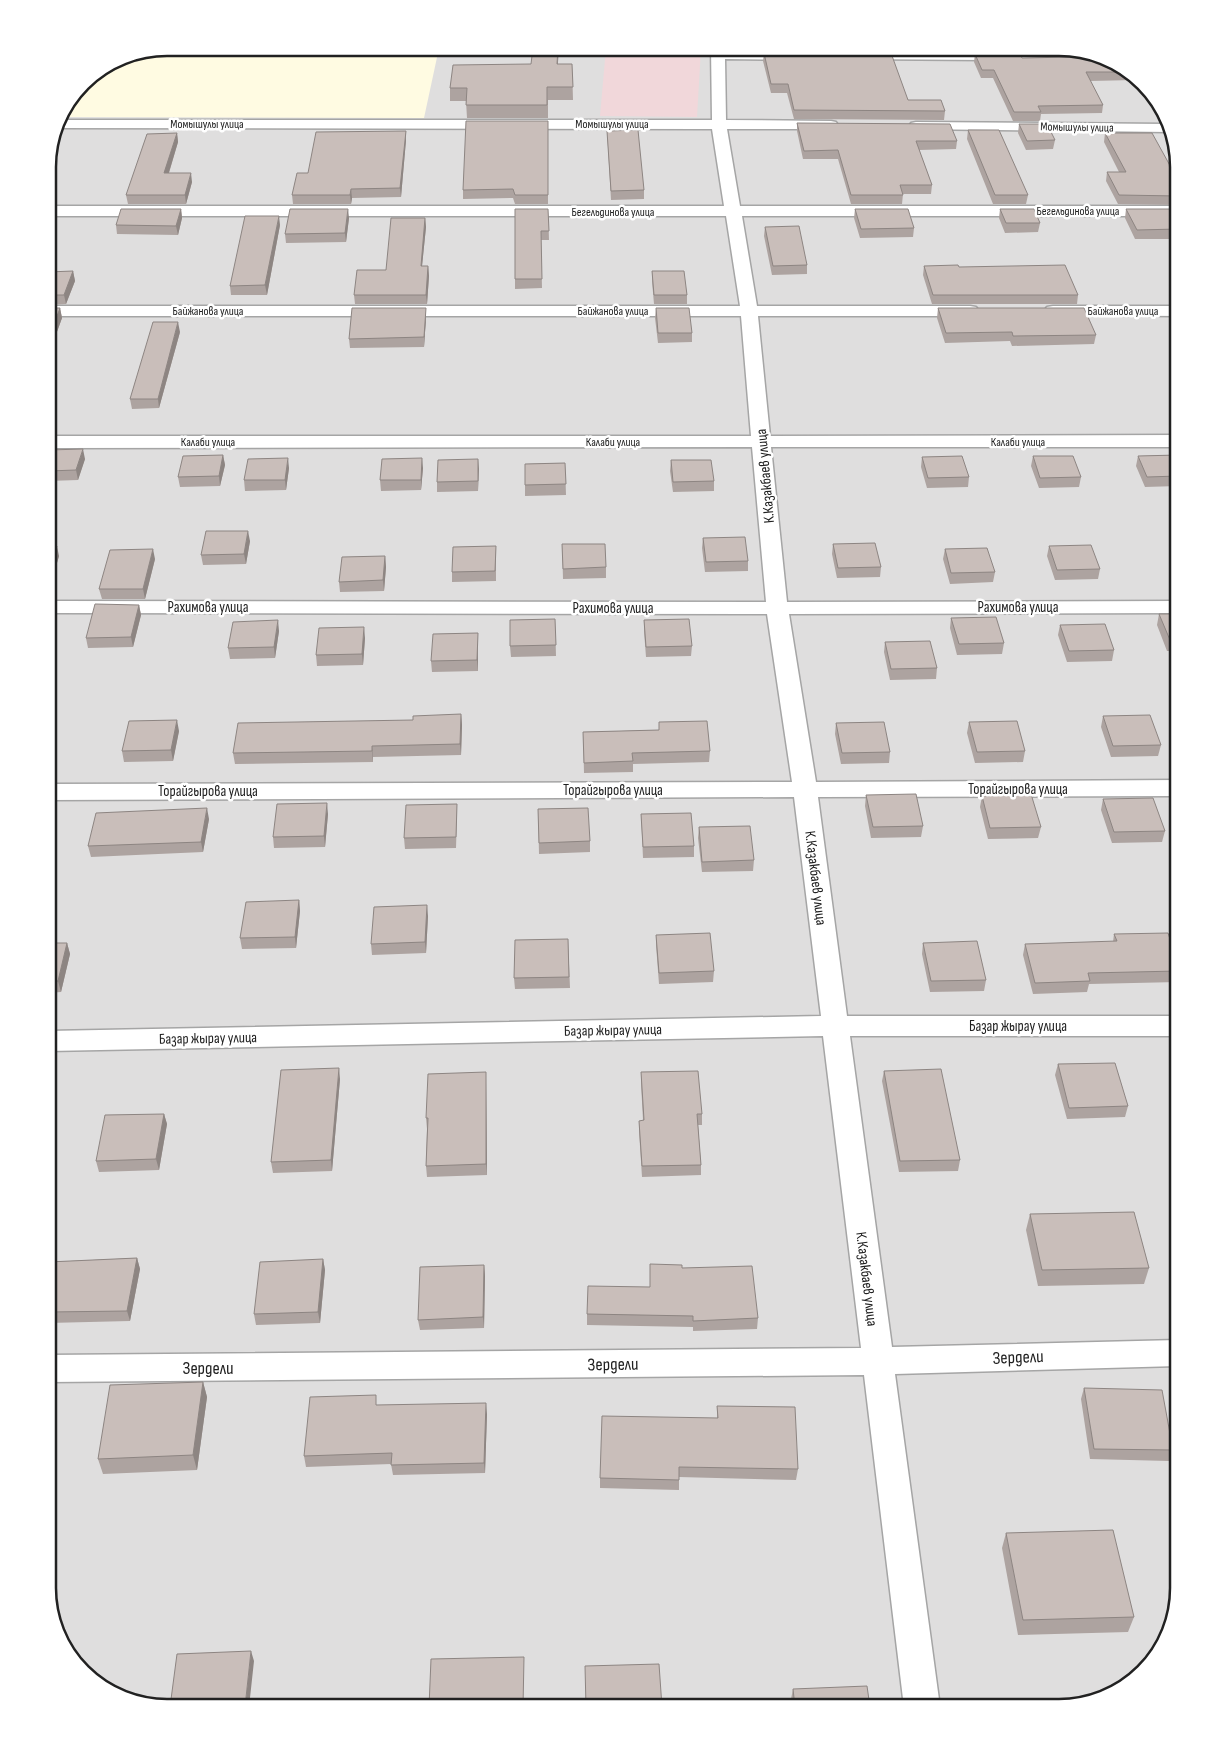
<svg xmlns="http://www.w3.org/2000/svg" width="1226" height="1755" font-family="'Sofia Sans Condensed',sans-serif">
<rect width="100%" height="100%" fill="#f1ece7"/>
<path fill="#dfdede" d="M168,48H1066L1119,64L1162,107L1178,168V1588L1162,1648L1119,1691L1059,1707H160L107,1691L64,1648L48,1587V160L57,121L83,82L122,57Z"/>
<path fill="#f1d7da" d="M606,48H701L697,117L600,116Z"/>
<path fill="#fffbe2" d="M168,48H439L424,118L59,117L83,82L122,57Z"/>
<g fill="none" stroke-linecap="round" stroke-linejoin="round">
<g stroke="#a5a5a5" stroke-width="3">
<path id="minor" d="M711,48H725V51L798,52L805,56L798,60L725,59L726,120L831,121L836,122L838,125L836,128L831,129H727L740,206H1178V216H742L757,306H970L976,307L979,311L976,315L970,316H758L770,436L1178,435V447H771L787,602L1178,601V613L789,614L816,782L1178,780V796L818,797L847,1016H1178V1036H850L892,1347L1178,1340V1366L895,1374L940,1707H904L864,1375L48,1382V1355L861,1348L823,1036L48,1051V1031L821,1016L794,797L48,800V784L792,782L767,614L48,613V601L766,602L752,447L48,448V436H751L741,316H48V306H740L726,216H48V206H724L712,129L55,128L58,120H712Z
M858,52L1083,53L1102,59L1096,61L853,59L851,56Z
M916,122L1167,124L1169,132L911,129L909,126L911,123Z
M1053,306H1178V316L1047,315L1044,311L1047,307Z"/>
</g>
<use href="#minor" fill="#fff" fill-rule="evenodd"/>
</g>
<path fill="#ada3a0" d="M760,48H886V50L760,49Z
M931,48H1014L1013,51L931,49Z
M1061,48H1066L1077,51H1063Z
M764,53L908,100L945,111L944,120L794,119L787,93H771L763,61Z
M975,54L1022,58L1070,57V54L1119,64L1135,80L1090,81L1103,105L1102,113L1041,114L1040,121H1013L993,78H981L974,62Z
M558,64H572L573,100H548V118H467L466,101H450V88Z
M1138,83L1162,107L1165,117H1158Z
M548,121V204H515L513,198L463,199V190Z
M797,123L957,141L956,149L919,150L932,185L931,194H903L902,204H851L838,159H803L797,131Z
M1019,124L1055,140L1053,149L1026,150L1018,133Z
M968,130L1028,195L1026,204H993L967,139Z
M406,131V140L401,197L352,198L351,204H293L292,195L308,173Z
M607,131L644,190V199L611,200Z
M177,133L178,142L169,173L192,182L186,204H128L126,195Z
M1105,133L1178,180V205L1118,204L1106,181L1107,172H1119L1104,142Z
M181,209L182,218L178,235L117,234L116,225Z
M548,209L549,240H541L542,288L515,289V279Z
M855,209L914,228L913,237L860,238L854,218Z
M1000,209L1040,223L1038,232L1005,233L999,218Z
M1126,209H1178V239H1135L1125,218Z
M349,218L346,242L286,243L285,234Z
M425,218L426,227L422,266H428L429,276L427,304H355L354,295L386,270Z
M280,225L267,295H231L230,286Z
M765,227L807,265V274L772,275L764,236Z
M924,266L959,267L1078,295L1077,304H932L923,275Z
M73,271L75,281L66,304L48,305V273Z
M652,271L687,295V304H654L652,281Z
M48,308H60L62,318L50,351H48Z
M656,308L692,333V342L658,343L655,318Z
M938,308L1096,335L1094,344L1012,346L1010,341L945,343L937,318Z
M426,318L424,347L350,348L349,339Z
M180,332L159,408L132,409L130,399Z
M48,450L85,459L78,480L48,481Z
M223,455L225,465L220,486L180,487L178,477Z
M1178,455V486L1145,487L1136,466L1138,456Z
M1033,456L1081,477L1079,487L1039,488L1031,466Z
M922,457L969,477L968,487L927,488L921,467Z
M478,459V491L437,492V482Z
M671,460L714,481V491L673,492L670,471Z
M565,463L566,495L525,496V464Z
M289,468L286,490L245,491L244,480Z
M423,468L421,490L381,491L380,480Z
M703,538L748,561V571L705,572L702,548Z
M250,541L246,564L203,565L201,555Z
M562,544L606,567V578L563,579Z
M833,544L881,567L880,577L837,578L832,554Z
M48,546L59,556L52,580H48Z
M496,546V581L452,582V572Z
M1049,546L1100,569L1098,579L1055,580L1047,556Z
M945,549L995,572L993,582L950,584L943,559Z
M385,556L386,567L384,591L340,592L339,582Z
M155,559L145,599H102L99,589Z
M139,605L141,615L133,647L88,648L86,638Z
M1159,614H1178V651H1167L1157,625Z
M951,618L1004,643L1002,654L957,655L950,628Z
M555,619L556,656L511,657L510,646Z
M644,620L692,646L691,656L646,657L644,631Z
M1060,625L1114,650L1112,661L1067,662L1058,635Z
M279,631L275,658L230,659L228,648Z
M365,638L363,665L317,666L316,655Z
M885,642L937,668L936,679L890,680L884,652Z
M478,644V671L432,672L431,661Z
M461,714L462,725L461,755L373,757V762L235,764L233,753L413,720Z
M1103,716L1161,745L1158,756L1111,757L1101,727Z
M659,722L710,751L709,762L633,764V772L584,773L583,732L659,730Z
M969,722L1025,751L1023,762L975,763L967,733Z
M836,723L890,752L889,763L841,764L835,734Z
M179,731L173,761L124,762L122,751Z
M866,795L923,826L921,837L871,838L865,806Z
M982,796L1041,827L1038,838L988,839L980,807Z
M1103,799L1165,831L1162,842L1112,843L1101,810Z
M457,804V815L456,848L405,849L404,838Z
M538,809L590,841V852L539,854Z
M328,814L325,847L274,848L273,837Z
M641,814L694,846V857L643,858Z
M209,819L203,852L91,857L88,846Z
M699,827L754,860L753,871L702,872L698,838Z
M299,900L300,911L296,948L242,949L240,938Z
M428,916L426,953L372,955L371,944Z
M1114,934L1178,964V982L1089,984L1087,992L1033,994L1023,955L1025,944L1113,942Z
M656,935L714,971L713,982L659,984L656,945Z
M568,939L570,988L515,989L514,978Z
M48,943H67L70,954L61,992L48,993Z
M923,943L986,980L984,991L930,992L922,954Z
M1058,1064L1128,1106L1125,1117L1067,1119L1055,1075Z
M884,1071L960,1160L958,1171L899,1172L882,1081Z
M486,1072L487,1175L427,1177L426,1166L427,1129L426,1118Z
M641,1072L702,1114V1125H698L701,1165V1175L642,1177L639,1131V1121L643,1120L641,1083Z
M340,1079L332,1171L273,1173L271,1162Z
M164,1114L167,1124L159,1170L99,1172L96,1161Z
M1030,1214L1149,1268L1144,1284L1038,1286L1026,1230Z
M137,1258L140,1269L130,1321L48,1323V1262Z
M323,1259L325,1270L320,1323L256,1325L254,1314Z
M484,1265L485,1276L484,1328L420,1330L418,1320Z
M682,1268L758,1318L757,1329L693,1331V1327L587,1325V1314L650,1287Z
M203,1382L207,1397L197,1470L103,1474L98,1459Z
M1084,1388L1173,1450L1169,1461L1090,1459L1081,1399Z
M378,1405L487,1414L485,1473L393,1475L391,1464L306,1467L304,1456Z
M717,1406L798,1469L796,1480L679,1477V1490L600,1488V1478L717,1418Z
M1006,1533L1134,1617L1128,1632L1018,1635L1002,1548Z
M793,1689L870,1707H792L791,1699Z"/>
<path fill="#8d8582" d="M558,48H559L557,76V64Z
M406,131V140L401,197L400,188Z
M177,133L178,142L166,182L164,173Z
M191,173L192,182L186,204L185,195Z
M351,189L352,198L351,204L350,195Z
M181,209L182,218L178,235L176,226Z
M348,209L349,218L346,242L345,233Z
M279,216L280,225L267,295L265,285Z
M425,218L426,227L421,276V266Z
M428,266L429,276L427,304L426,295Z
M73,271L75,281L66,304L64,295Z
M60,308L62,318L50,351L48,341Z
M426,308V318L424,347V337Z
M178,322L180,332L159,408L158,399Z
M83,449L85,459L78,480L76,470Z
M223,455L225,465L220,486L219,476Z
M288,458L289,468L286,490L285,480Z
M422,458L423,468L421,490V480Z
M478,459L479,469L478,491Z
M248,531L250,541L246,564L244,554Z
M57,546L59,556L52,580L50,570Z
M153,549L155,559L145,599L143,589Z
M385,556L386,567L384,591L383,580Z
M139,605L141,615L133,647L131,637Z
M278,620L279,631L275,658L274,647Z
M364,627L365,638L363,665L362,654Z
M478,633V671L477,660Z
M461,714L462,725L461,755L460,744Z
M177,720L179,731L173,761L171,750Z
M372,746L373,757V762L372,751Z
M327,803L328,814L325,847L324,836Z
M207,808L209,819L203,852L201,842Z
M299,900L300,911L296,948L295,937Z
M427,905L428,916L426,953L425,942Z
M67,943L70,954L61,992L58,981Z
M339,1068L340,1079L332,1171L331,1160Z
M486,1072V1083L487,1175L486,1164Z
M164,1114L167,1124L159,1170L156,1159Z
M137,1258L140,1269L130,1321L127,1311Z
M323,1259L325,1270L320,1323L318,1312Z
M484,1265L485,1276L484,1328L483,1317Z
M203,1382L207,1397L197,1470L193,1455Z
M486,1403L487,1414L485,1473L484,1463Z
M251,1651L254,1661L249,1707H245Z"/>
<path fill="#c9beba" stroke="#8d8582" d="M533,48H558L557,64H572L573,87H547V105H466L467,88H450L453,65L531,64Z
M764,53H891L908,100H941L945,111L794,110L788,84H771Z
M975,54H1020L1022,58L1072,57L1070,54H1088L1119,64L1127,72H1086L1103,105L1038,106L1041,112H1014L994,70H982Z
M1154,99L1163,108H1160Z
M466,121H548V195H515L513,189L463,190Z
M797,123L950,124L957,141H916L932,185H900L903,195H851L838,150L804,151Z
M1019,124H1047L1055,140L1027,141Z
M638,130L644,190L611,191L607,131Z
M968,130H999L1028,195H995Z
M406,131L400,188L351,189L350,195H292L297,173H308L316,132Z
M177,133L164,173H191L185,195H126L147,134Z
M1105,133H1152L1178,180V196L1119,195L1107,172H1126Z
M121,209H181L176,226L116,225Z
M290,209H348L345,233L285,234Z
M515,209H548L549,231H541L542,279H515Z
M855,209H908L914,228L861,229Z
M1000,209H1034L1040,223H1006Z
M1126,209H1178V229L1137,230Z
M245,216H279L265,285L230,286Z
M391,218H425L421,266H428L426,295H354L357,270H386Z
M799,226L807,265L773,266L765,227Z
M958,265L959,267L1065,265L1078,295H933L924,266Z
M73,271L64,295H48V272Z
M652,271H684L687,295H654Z
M48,308H60L48,341Z
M352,308H426L424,337L349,339Z
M656,308H689L692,333H658Z
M938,308H1084L1096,335L1013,336L1012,332L946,333Z
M153,322H178L158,399H130Z
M83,449L76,470L48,471V450Z
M223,455L219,476L178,477L183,456Z
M1178,455V476L1147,477L1138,456Z
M962,456L969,477L928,478L922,457Z
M1033,456H1073L1081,477L1040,478Z
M288,458L285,480H244L248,459Z
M422,458L421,480H380L382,459Z
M478,459V481L437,482L438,460Z
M671,460H711L714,481L673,482Z
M565,463L566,484L525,485V464Z
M206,531H248L244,554L201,555Z
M745,537L748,561L706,562L703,538Z
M875,543L881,567L838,568L833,544Z
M562,544H605L606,567L563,569Z
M1091,545L1100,569L1057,570L1049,546Z
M48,546H57L50,570H48Z
M496,546L495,571L452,572L453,547Z
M987,548L995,572L951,573L945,549Z
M153,549L143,589H99L110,550Z
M385,556L383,580L339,582L342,557Z
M95,604L139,605L131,637L86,638Z
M1159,614H1178V640H1170Z
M996,617L1004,643L959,644L951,618Z
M555,619L556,645L510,646V620Z
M689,619L692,646L646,647L644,620Z
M278,620L274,647L228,648L233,622Z
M1105,624L1114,650L1069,651L1060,625Z
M364,627L362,654L316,655L319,628Z
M478,633L477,660L431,661L433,634Z
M930,641L937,668L891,669L885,642Z
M461,714L460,744L372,746V751L233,753L238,723L413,720V716Z
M1150,715L1161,745L1113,746L1103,716Z
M177,720L171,750L122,751L129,721Z
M707,721L710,751L632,753L633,761L584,763L583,732L659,730V722Z
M1017,721L1025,751L977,752L969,722Z
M884,722L890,752L842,753L836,723Z
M916,794L923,826L873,827L866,795Z
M1031,794L1041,827L990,828L982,796Z
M1153,798L1165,831L1114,832L1103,799Z
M327,803L324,836L273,837L277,804Z
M457,804L456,837L404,838L406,805Z
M207,808L201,842L88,846L96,813Z
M588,808L590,841L539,843L538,809Z
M691,813L694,846L643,847L641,814Z
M750,826L754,860L702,862L699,827Z
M299,900L295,937L240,938L246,902Z
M427,905L425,942L371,944L374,907Z
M710,933L714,971L659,973L656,935Z
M1168,933L1178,964V971L1088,973L1090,981L1035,983L1025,944L1117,941L1114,934Z
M568,939L569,977L514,978L515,940Z
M977,941L986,980L931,981L923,943Z
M48,943H67L58,981L48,982Z
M1115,1063L1128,1106L1069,1108L1058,1064Z
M339,1068L331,1160L271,1162L281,1070Z
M941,1069L960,1160L900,1161L884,1071Z
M698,1071L702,1114H697L701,1165L642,1166L639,1121L644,1120L641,1072Z
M486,1072V1164L426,1166L428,1118H426L428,1074Z
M164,1114L156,1159L96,1161L105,1115Z
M1134,1212L1149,1268L1042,1270L1030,1214Z
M137,1258L127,1311L48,1312V1262Z
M323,1259L318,1312L254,1314L260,1262Z
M650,1264L682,1265V1268L752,1266L758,1318L693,1321V1316L587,1314L588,1286L650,1287Z
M484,1265L483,1317L418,1320L420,1267Z
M203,1382L193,1455L98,1459L110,1385Z
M1084,1388L1162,1390L1173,1450L1094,1449Z
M376,1395V1405L486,1403L484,1463L391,1465L392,1453L304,1456L310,1397Z
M717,1406L795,1407L798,1469L679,1467V1480L600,1478L602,1416L718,1418Z
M1113,1530L1134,1617L1023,1620L1006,1533Z
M251,1651L245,1707H170L177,1654Z
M524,1657L523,1707H429L431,1659Z
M659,1664L662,1707H586L585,1666Z
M867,1686L870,1707H795L793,1689Z"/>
<g text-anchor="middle" stroke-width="5" stroke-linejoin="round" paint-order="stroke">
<g font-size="12" fill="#212121" stroke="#fff">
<text x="207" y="128">Момышулы улица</text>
<text x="612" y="128">Момышулы улица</text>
<text transform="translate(1077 127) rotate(1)" y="4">Момышулы улица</text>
<text x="1078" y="215">Бегельдинова улица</text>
<text x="613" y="216">Бегельдинова улица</text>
<text x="208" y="315">Байжанова улица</text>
<text x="613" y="315">Байжанова улица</text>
<text x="1123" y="315">Байжанова улица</text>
<text x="208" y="446">Калаби улица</text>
<text x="613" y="446">Калаби улица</text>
<text x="1018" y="446">Калаби улица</text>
</g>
<g font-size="15" fill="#212121" stroke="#fff">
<text transform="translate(765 476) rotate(-95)" y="5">К.Казакбаев улица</text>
<text x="208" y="612">Рахимова улица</text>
<text x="1018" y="612">Рахимова улица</text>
<text x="613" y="613">Рахимова улица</text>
<text x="1018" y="794">Торайгырова улица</text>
<text x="613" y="795">Торайгырова улица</text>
<text x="208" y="796">Торайгырова улица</text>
<text transform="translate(816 878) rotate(83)" y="5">К.Казакбаев улица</text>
<text x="1018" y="1031">Базар жырау улица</text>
<text transform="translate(613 1030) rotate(-1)" y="5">Базар жырау улица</text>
<text transform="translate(208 1038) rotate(-1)" y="5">Базар жырау улица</text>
<text transform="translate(867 1279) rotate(83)" y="5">К.Казакбаев улица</text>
</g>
<g font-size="18" fill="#212121" stroke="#fff">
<text transform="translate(1018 1357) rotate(-2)" y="6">Зердели</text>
<text transform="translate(613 1364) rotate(-1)" y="6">Зердели</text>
<text x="208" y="1374">Зердели</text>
</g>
</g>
<path d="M0 0H1226V1755H0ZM167 56H1059A111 111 0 0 1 1170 167V1588A111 111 0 0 1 1059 1699H167A111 111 0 0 1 56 1588V167A111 111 0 0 1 167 56Z" fill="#fff" fill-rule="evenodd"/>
<path fill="none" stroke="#212121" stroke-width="2.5" d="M167 56H1059A111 111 0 0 1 1170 167V1588A111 111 0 0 1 1059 1699H167A111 111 0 0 1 56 1588V167A111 111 0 0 1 167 56Z"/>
</svg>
